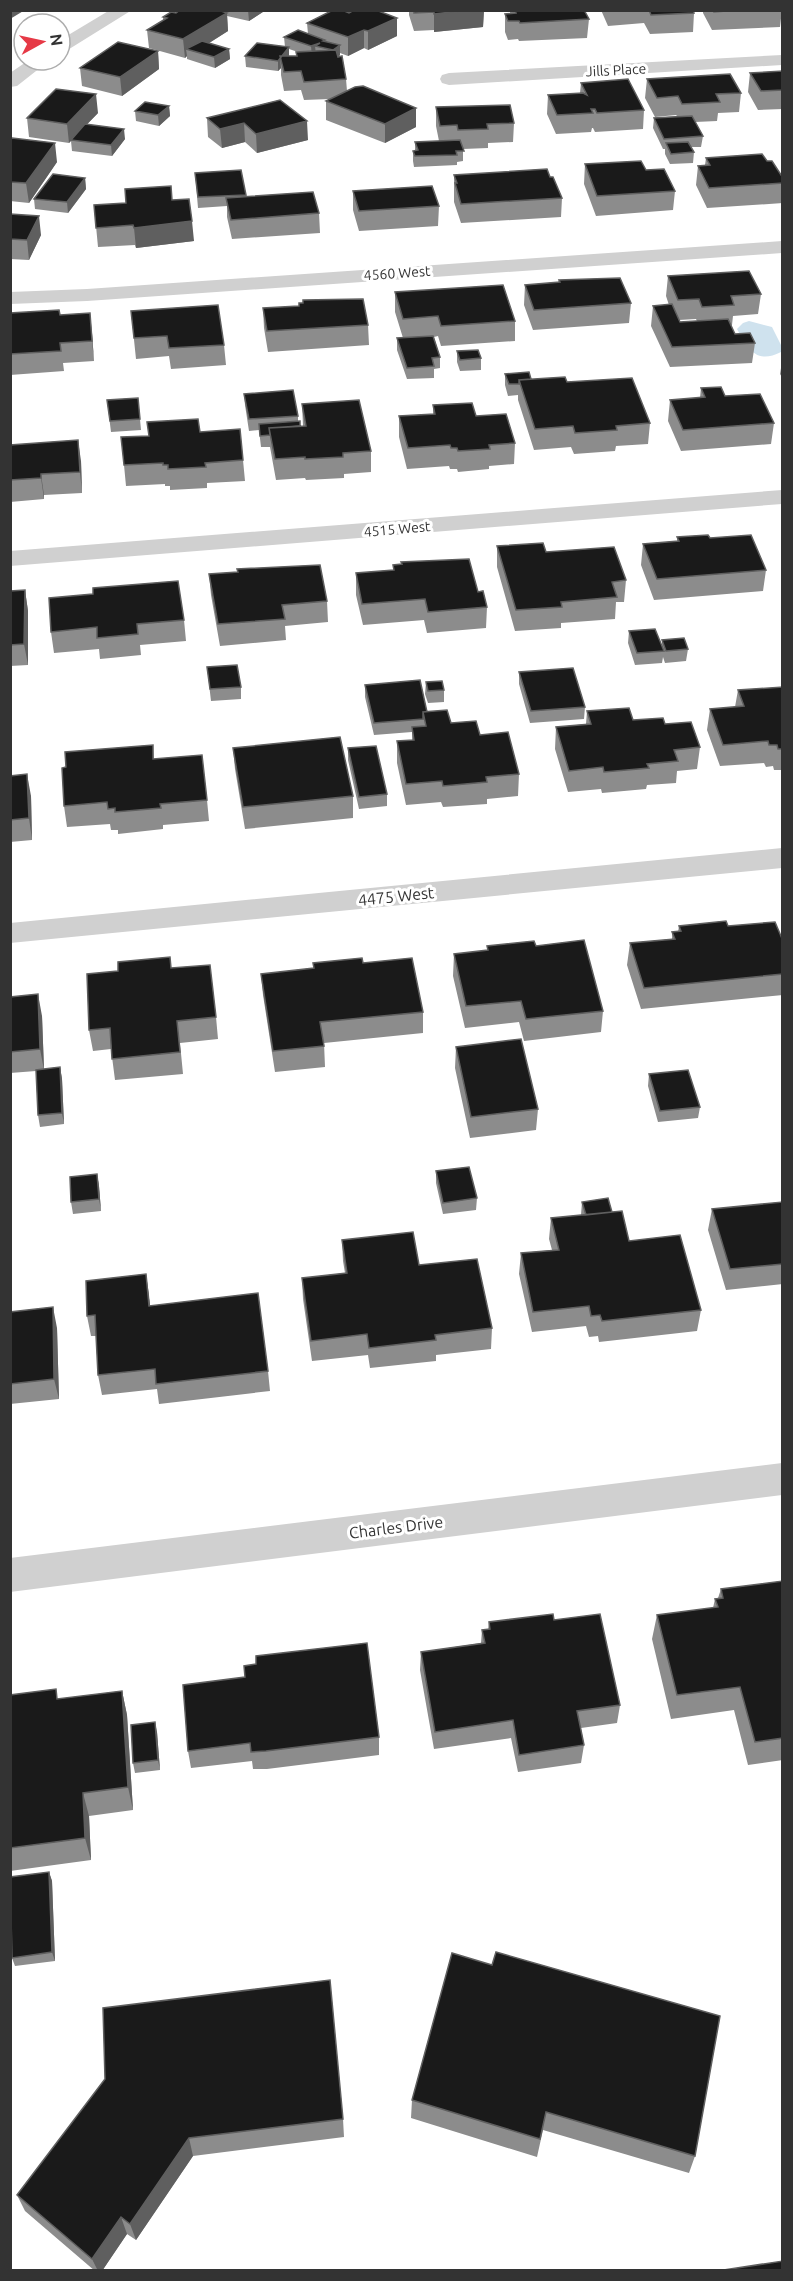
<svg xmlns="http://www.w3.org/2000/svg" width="793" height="2281" font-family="Ubuntu,sans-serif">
<rect width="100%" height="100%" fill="#fff"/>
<path fill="#cfe2ee" d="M749,321L772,327L782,347L781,352C756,365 747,348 737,329L743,323Z"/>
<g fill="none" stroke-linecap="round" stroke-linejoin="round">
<path fill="#d0d0d0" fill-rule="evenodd" d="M110,10H132L66,51L60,52V40Z
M782,55V65L449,85L442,83L440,79L442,75L449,73Z
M29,60H50L17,86L10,87V73Z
M782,241V253L87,301L10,304V292L87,289Z
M782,490V504L10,566V551Z
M782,848V868L10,943V923Z
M782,1463V1495L10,1592V1558Z"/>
</g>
<path fill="#8c8c8c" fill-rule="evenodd" d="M180,10H266L249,21L227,16L228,31L209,43L229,49L230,59L215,68L187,59V56L185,58L149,48L147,30L163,20V17L176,13Z
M333,10L397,36L368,50L364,48L348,56L340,53V55L339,57L346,79L347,91L416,108V127L385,143L326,120V101L330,99L304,100L301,90L284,91L281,75V68L278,71L246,67L245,56L285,47L284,37L308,34L307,23ZM289,49L298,52H296V56H289Z
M409,10H484L483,27L434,32V30L414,31L409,15Z
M510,10H584L589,19L587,38L519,41L518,39L508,40L505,32V14H510Z
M601,10H701L693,11L694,13L693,32L650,34L644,23L608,26Z
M703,10H782L780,27L712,30L703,13Z
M158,51L159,69L122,96L82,86L80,68Z
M783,71V109L758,110L748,92L750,73Z
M647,79L741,93L739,112L718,113L717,121L695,122L703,136L701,147H691L694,152L693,163L670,164L665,154V149H663L653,128L654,118L677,116L676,115L655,117L645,98Z
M581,83L644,110L643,129L595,132L593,128H592L591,132L556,134L547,114L548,95L580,93Z
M280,100L308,140L257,153L245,142L222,148L208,137L207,118Z
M169,106L170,116L159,126L136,121L135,111Z
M436,107L514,123L513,142L488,143V148L463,149V161L457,162V165L414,167L413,161V151H415V142L439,141L436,126Z
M98,113L87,124L125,139L112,156L72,151L71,141L69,143L29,137L27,118Z
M10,140L57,162L29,203L10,201Z
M706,158L767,161L783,178V203L707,208L696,185L698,166L705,165Z
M585,164L646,170L675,191L673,210L596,216L584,184Z
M241,170L246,196L319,213L320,233L232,239L227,217V206L198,208L195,173Z
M454,175L550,177L562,198L561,217L461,223L454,202Z
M85,178L86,189L68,213L35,209L34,199Z
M353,191L439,206L438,226L359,231L353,210Z
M172,200L194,241L136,248L135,245L98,247L94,205Z
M10,214L41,235L29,260L10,259Z
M668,276L761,294L758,314L733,316L732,325H731L735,334L755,343L752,363L670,367L651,326L653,306L669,305L666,296ZM696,319L697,321L680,322L679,320Z
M559,280L631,303L629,323L533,330L524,305L525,285L558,282Z
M395,292L515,321V341L441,346L438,336L434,337L440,357V368L434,369V378L407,379L397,350V338H403L395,312Z
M263,308L368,325L369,345L268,352L264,328Z
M131,311L224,345L226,365L171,369L169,356L136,359Z
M10,313L60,315L92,333L94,361L63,363L64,371L10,375Z
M457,351L481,358V370L460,371L457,362Z
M783,356V379L780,374Z
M505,374L531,379L567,382L650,423L648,444L616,446L615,451L574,454L571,447L534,450L518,400V395L508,396L505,385Z
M701,388L725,396L774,423L771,444L681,451L668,421L670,400L700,398Z
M244,394L298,416V422L300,426H303L302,404L371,451V472L344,474V478L306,480L305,478L276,480L270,447H261L259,430L249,431L245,405Z
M138,398L141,430L111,432L107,400Z
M433,405L476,416L515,443L514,464L489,466V469L458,472L457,469H450L449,466L407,469L399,437V416L433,414Z
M200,432L243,460L245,481L207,483V488L170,490V486H165V484L126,486L124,465Z
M10,445L81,461L82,493L44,495V499L10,502Z
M677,537L710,538L766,570L763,591L654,600L641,565L643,544L677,541Z
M497,546L546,552L626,580L624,602H616L615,619L561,623V628L515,631L497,567Z
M401,562L478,592L487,607L486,628L427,633L424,620L363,625L356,595V573L393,570V565L401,564Z
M209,574L327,601L328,622L285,626L286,640L220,646L211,595Z
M25,590L28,611V665L10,666V591Z
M93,594L184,620L186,641L140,645L141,655L100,659L99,649L54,653L51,632Z
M629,631L662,646V640L688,649L686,661L665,663L663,657L662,663L635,665L628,643Z
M207,667L241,687V699L211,701Z
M519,672L585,707L584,719L530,723L519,684Z
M426,682L444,690V702L428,703L425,694Z
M365,685L427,712L451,723L480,735L519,774L518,796L487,799V804L443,807L441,802L406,805L397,763V741L412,740V732L374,735L365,697Z
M783,687V770H774L773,766L766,767L764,763L720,766L707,730L710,709L735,707L738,690Z
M587,711L633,720L665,724L700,747L697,769L677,771L676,783L647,785L646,789L602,793L601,789L568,792L555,749L556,727L586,724Z
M153,745L154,759L207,800L209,821L163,825V829L118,834V830H111L110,824L67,827L64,806L66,767Z
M233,748L353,796V818L245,829L235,769Z
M348,748L387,794V806L359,809L348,760Z
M10,776L31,796L32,840L10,842Z
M679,926H728L783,941V995L641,1009L627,965L630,943L672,939V932H678Z
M487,946H536L603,1011L601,1032L524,1041L519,1022L465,1028L453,976L454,954L487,951Z
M313,963H363L423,1012V1033L324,1043L325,1067L275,1072L263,995L261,974L313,968Z
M171,968L216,1017L218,1039L180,1043L183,1074L115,1080L111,1049L93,1051L89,1030Z
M10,997L42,1016L44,1069L60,1067L62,1079L64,1124L40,1127L38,1115L36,1071L10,1073Z
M456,1047L538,1109L536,1130L470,1138L455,1068Z
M649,1074L700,1107L698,1118L658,1122L648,1086Z
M436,1171L477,1198L476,1210L443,1214L436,1183Z
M97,1174L99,1186L101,1211L73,1214L71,1202Z
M582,1202L612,1212L629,1241L701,1310L697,1331L599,1342L598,1336L589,1337L586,1326L532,1332L519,1274L521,1253L552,1250L549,1239L551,1218L581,1215Z
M783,1202V1284L726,1290L708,1230L712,1209Z
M342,1240L419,1265L492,1328L491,1349L436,1355V1361L370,1368L368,1355L312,1361L303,1299L302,1278L345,1273L343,1261Z
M146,1274L150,1306L268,1371L270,1391L159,1404L157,1389L102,1395L98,1375L96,1336H91L87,1316Z
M10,1312L57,1328L59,1399L10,1404Z
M783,1581V1760L748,1765L734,1710L671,1719L652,1639L657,1615L713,1608L715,1599L718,1598L721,1589Z
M554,1620L620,1705L617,1723L581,1728L584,1745L581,1763L518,1772L511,1738L434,1749L420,1670L421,1652L481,1643L482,1630H488L489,1622Z
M256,1664L379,1737V1755L267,1769H253L252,1761L191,1768L188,1751L245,1677Z
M122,1691L127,1715L133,1810L89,1816L91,1860L10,1871V1695L59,1699Z
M157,1732L160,1770L135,1773L133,1763Z
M49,1872L52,1881L55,1961L15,1966L12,1958Z
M452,1953L695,2156L689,2173L543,2130L537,2157L411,2118L412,2100Z
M105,2079L343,2119L344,2137L193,2156L136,2240L127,2234L102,2271H95L25,2211L17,2195Z"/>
<path fill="#5f5f5f" d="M10,10H25L10,19Z
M248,10H266L249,21Z
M469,10H484L483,27L434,32V14Z
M227,13L228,31L195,52L186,49L187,56L185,58L183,39Z
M397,18V36L368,50V31Z
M364,30V48L348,56V37Z
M320,43L315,46L316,55L312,57L311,46Z
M340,45V55L333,60V50Z
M289,47V57H280Z
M229,49L230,59L215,68L214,57Z
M158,51L159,69L122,96L120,77Z
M280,57L281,68L278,71V61Z
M96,94L98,113L69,143L67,124Z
M169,106L170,116L159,126L158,115Z
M416,108V127L385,143V124Z
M307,121L308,140L257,153L256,134Z
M244,123L245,142L222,148L220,129Z
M124,129L125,139L112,156L111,145Z
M55,143L57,162L29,203L26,183Z
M85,178L86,189L68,213L67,202Z
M39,216L41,235L29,260L27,240Z
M192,221L194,241L136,248L134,228Z
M90,313L92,333L94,361L92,341Z
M78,440L81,461L82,493L80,472Z
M41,474L44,495V499L41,478Z
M25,590L28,611V665L24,644Z
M27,774L31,796L32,840L29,818Z
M38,994L42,1016L44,1070L40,1049Z
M60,1067L62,1079L64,1124L62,1113Z
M97,1174L99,1186L101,1211L99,1199Z
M146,1274L149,1295L152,1326L149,1306Z
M53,1307L57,1328L59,1399L54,1379Z
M122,1691L127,1715L133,1810L128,1787Z
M155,1722L157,1732L160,1770L158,1760Z
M83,1793L89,1816L91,1860L85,1838Z
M49,1872L52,1881L55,1961L52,1952Z
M189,2138L193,2156L136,2240L130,2224Z
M121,2217L127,2234L102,2271H98L92,2259Z"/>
<path fill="#1a1a1a" stroke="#5f5f5f" stroke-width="1.5" d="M180,10H218L227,13L183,39L147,30L167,18L163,17L171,12L176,13Z
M333,10H342L349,13L354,10H376L397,18L368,31L364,30L348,37L307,23Z
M414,10H469L434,14V12L414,13Z
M515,10H584L589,19L520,23L519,21H508L505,14L516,13Z
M649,10H693L694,13L651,15Z
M714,10H740L714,12Z
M298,30L325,40L323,41L340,45L333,50L315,46L320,43L311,46L284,37Z
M202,41L229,49L214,57L186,49Z
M118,42L158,51L120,77L80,68Z
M257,43L289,47L278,61L245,56Z
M336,50L338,57L342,56L346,79L304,82L301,71L284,72L280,56H297L296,52Z
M783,71V90L761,91L750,73Z
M730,74L741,93L716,94L720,102L682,104L678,96L657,98L647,79Z
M628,79L644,110L597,113L595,109H591L593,113L557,115L548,95L583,93L587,95L581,83Z
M363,86L416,108L385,124L326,101L355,87Z
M56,89L96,94L67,124L27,118Z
M280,100L307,121L256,134L244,123L220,129L207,118Z
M145,102L169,106L158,115L135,111Z
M510,105L514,123L487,124L488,129L458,130L457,125L440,126L436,107Z
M692,116L703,136L664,139L654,118Z
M85,124L124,129L111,145L71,140Z
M12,138L55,143L26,183L10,182V140Z
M460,140L464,151H456L457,155L415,156L413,151L418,150L415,142Z
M688,142L694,152L671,154L666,143Z
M762,154L767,161H772L783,178V183L709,188L698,166L710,165L706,158Z
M641,161L646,170L664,169L675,191L597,196L585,164Z
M547,169L550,177H553L562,198L461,204L455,183H457L454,175Z
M241,170L246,195L198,197L195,173Z
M53,174L85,178L67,202L34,199Z
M171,186L172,200L189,199L192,221L134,228L133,225L96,228L94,205L126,203L125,189Z
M432,186L439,206L359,211L353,191Z
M313,192L319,213L231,220L226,198Z
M10,214L39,216L27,240L10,239Z
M749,271L761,294L731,296L734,305L702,307L699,299L678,300L668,276Z
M620,278L631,303L534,310L525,285L560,282L559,280Z
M503,285L515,321L441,326L438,316L403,319L395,292Z
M363,299L368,325L267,331L263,308L299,306V303H303V300Z
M672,304L680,322L728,319L735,334L750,333L755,343L672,347L653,306Z
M218,305L224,345L169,348L167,336L134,338L131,311Z
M59,310L60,315L90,313L92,341L60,343L61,351L10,354V313Z
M433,336L440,357L432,358L434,366L407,368L397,338Z
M478,350L481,358L460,360L457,351Z
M529,372L531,379L519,380V384H509L505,374Z
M565,377L567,382L632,378L650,423L616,426L617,430L575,433L573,426L535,429L519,380Z
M721,387L725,396L760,394L774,423L683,430L670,400L705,397L701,388Z
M293,390L298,416L249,419L244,394Z
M138,398L140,419L110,421L107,400Z
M359,400L371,451L343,453V457L305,459V457L275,459L269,428L306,426L302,404Z
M472,403L476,416L506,414L515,443L489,445L490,449L458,451L457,448H451L450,445L408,448L399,416L435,414L433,405Z
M198,419L200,432L240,429L243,460L205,463L206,467L168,469V465H163V463L124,465L121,437L149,436L147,422Z
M300,421V426L269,428L270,435L260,436L259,424Z
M78,440L80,472L41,474V478L10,480V445Z
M708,535L710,538L751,535L766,570L657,579L643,544L679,541L677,537Z
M543,543L546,552L614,547L626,580L612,582L617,597L561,602L562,607L516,610L497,546Z
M469,559L478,592L483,591L487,607L428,612L425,599L362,604L356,573L394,570L393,565L402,564L401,562Z
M320,565L327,601L282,605L285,619L218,624L209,574L238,572L237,569Z
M178,581L184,620L137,624L138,634L97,638V627L51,632L49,598L93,594V588Z
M25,590L24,644L10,645V591Z
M655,629L664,651L637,653L629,631Z
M684,638L688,649L666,651L662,640Z
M237,665L241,687L210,689L207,667Z
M573,668L585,707L531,711L519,672Z
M420,680L427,712H423V719L374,723L365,685Z
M442,681L444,690L428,691L426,682Z
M783,687V749H778L777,745H769L768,741L723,745L710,709L744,706L738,690Z
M629,708L633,720L663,718L665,724L691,722L700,747L674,750L678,761L647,764L649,768L604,772L603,767L569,771L556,727L591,724L587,711Z
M447,710L451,723L476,721L480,735L508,732L519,774L486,777L487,782L443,786L442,781L406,784L397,741L414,740L412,727L426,726L423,712Z
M340,737L353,796L243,807L233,748Z
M153,745V759L202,755L207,800L160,804L161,808L115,812V808L108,809L107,802L64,806L62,768L66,767L65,752Z
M376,746L387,794L359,797L348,748Z
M27,774L29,818L10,820V776Z
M726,921L728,926L775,922L783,941V974L644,988L630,943L675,939L672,932L681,931L679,926Z
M584,940L603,1011L526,1019L521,1001L466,1006L454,954L488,950L487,946L534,941L536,946Z
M170,957L171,968L210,965L216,1017L177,1021L180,1052L112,1059L110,1028L89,1030L87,974L118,971V962Z
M362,958L363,963L412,958L423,1012L320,1022L324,1046L273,1051L261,974L314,968L313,963Z
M38,994L40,1049L10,1052V997Z
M521,1039L538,1109L471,1117L456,1047Z
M60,1067L62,1113L38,1115L36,1070Z
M688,1070L700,1107L660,1111L649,1074Z
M469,1167L477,1198L443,1203L436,1171Z
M97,1174L99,1199L71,1202L70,1177Z
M608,1198L612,1212L586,1215L582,1202Z
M783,1202V1264L730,1269L712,1209Z
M622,1211L629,1241L680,1235L701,1310L602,1321L600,1315L591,1316L589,1306L533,1312L521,1253L559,1250L551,1218Z
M413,1232L419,1265L477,1259L492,1328L435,1335L436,1340L369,1348L367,1334L311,1341L302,1278L347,1273L342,1240Z
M146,1274L149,1306L258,1293L268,1371L156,1384L155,1369L98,1375L95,1315L87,1316L86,1281Z
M53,1307L54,1379L10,1384V1312Z
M783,1581V1738L755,1742L740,1687L677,1695L657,1615L718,1607L715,1599L723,1598L721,1589Z
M553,1614L554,1620L600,1614L620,1705L577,1711L584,1745L519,1755L513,1720L435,1732L421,1652L485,1643L482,1630L490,1629L489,1622Z
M367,1643L379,1737L266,1751L251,1752L250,1743L188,1751L183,1685L245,1677L244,1666L256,1664V1656Z
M56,1689L57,1699L122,1691L128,1787L83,1793L85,1838L10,1848V1695Z
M155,1722L158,1760L133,1763L131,1725Z
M49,1872L52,1952L12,1958L10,1877Z
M496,1952L720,2016L695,2156L546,2112L540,2139L412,2100L452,1953L492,1965Z
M330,1980L343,2119L189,2138L130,2224L121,2217L92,2259L17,2195L105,2079L103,2008Z
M783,2261V2271H717Z"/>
<g text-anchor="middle" stroke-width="6" stroke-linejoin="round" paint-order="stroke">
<g font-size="14" fill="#333" stroke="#fff">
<text transform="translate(616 70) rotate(-3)" y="5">Jills Place</text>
<text transform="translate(397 273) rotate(-4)" y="5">4560 West</text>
<text transform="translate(397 529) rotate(-5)" y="5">4515 West</text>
</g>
<g font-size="16" fill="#333" stroke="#fff">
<text transform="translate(396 896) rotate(-6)" y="6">4475 West</text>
<text transform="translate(396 1527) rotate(-7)" y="6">Charles Drive</text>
</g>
</g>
<rect width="793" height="2281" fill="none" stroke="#333333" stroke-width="24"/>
<g transform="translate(42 42) rotate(82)"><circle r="28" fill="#ffffff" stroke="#adadad" stroke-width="1.5"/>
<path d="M0-4.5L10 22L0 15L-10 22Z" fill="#e63946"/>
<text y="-9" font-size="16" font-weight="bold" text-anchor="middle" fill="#333333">N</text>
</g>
</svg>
